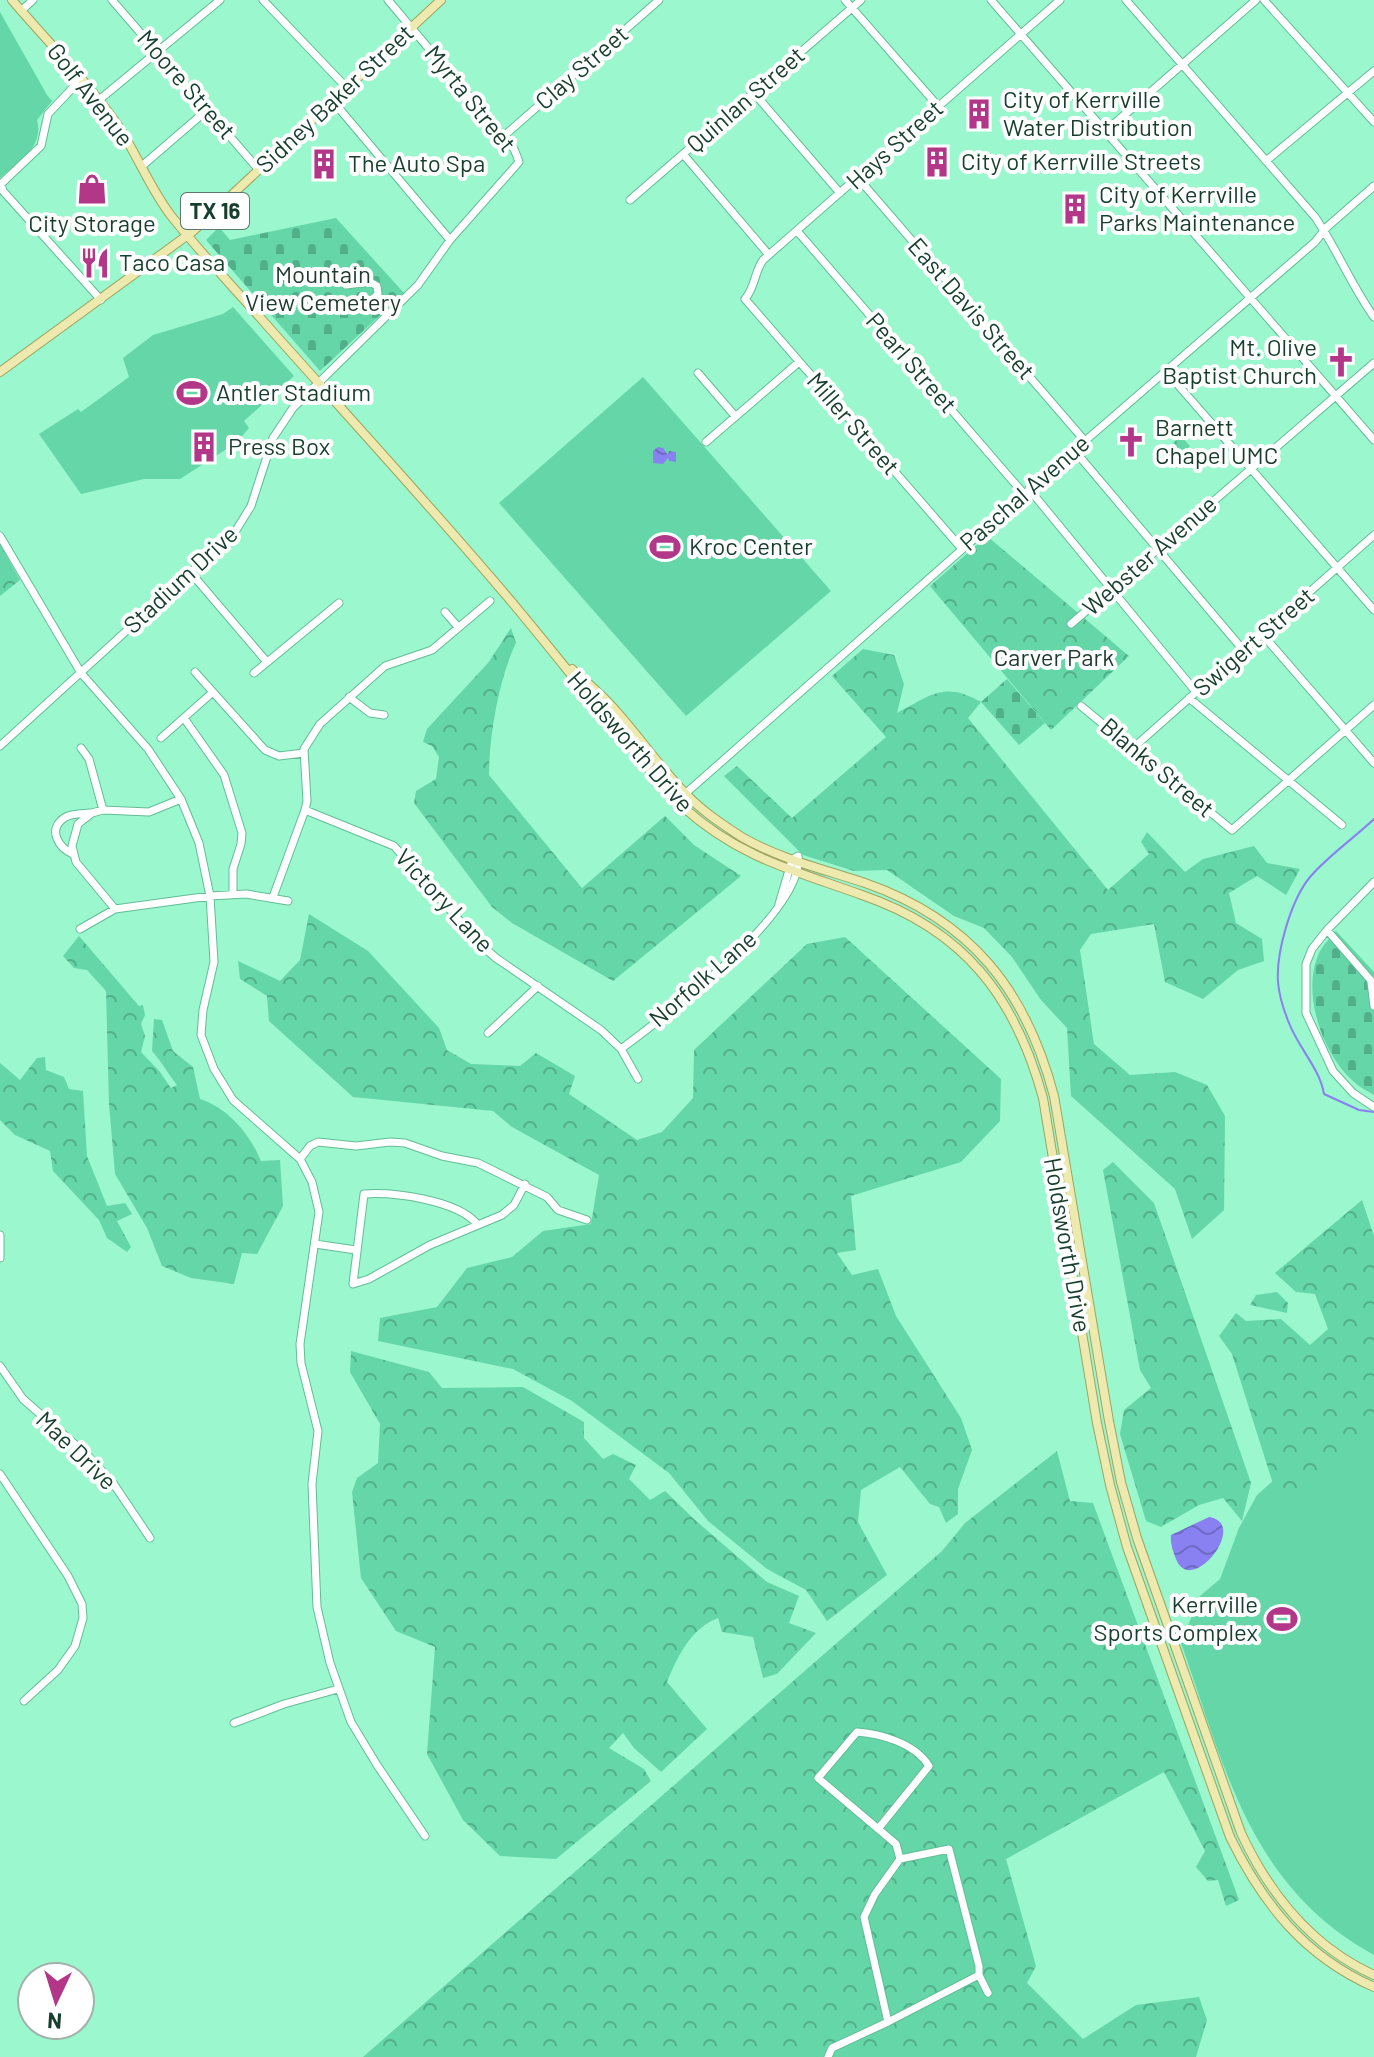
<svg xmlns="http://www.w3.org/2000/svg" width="1374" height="2057" font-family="Barlow,sans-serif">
<defs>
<pattern id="forest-crowns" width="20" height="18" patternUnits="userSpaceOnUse" patternTransform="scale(2)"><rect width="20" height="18" fill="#64d6a8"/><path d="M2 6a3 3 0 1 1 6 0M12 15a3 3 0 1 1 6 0" fill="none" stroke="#51af89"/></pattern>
<pattern id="cemetery-stones" width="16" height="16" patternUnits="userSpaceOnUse" patternTransform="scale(2)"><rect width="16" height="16" fill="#64d6a8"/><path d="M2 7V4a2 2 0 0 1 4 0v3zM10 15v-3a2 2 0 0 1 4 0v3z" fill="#51af89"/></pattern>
<pattern id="water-waves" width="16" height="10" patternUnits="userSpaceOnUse" patternTransform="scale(2)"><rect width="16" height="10" fill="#8980f1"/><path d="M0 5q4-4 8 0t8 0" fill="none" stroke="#6f6ac4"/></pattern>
</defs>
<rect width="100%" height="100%" fill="#9bf7ce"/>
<path fill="#64d6a8" d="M0,12L47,95L52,101L37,120C44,148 19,161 0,178Z
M233,307L294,376L244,421L249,428L236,443L180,479H144L81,494L39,434L78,409L81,412L129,377L123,358L153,335L223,314Z
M643,377L831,591L686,716L499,503Z
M1374,1299V1955C1249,1886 1225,1767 1181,1643L1200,1596L1220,1579L1239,1528L1257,1495L1326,1434Z"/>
<path fill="url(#forest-crowns)" d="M1181,436L1190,446L1187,449L1191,454L1176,468L1171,461L1181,452L1173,443Z
M987,536L1129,656L1051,730L930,586Z
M0,544L20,580L0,596Z
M511,628L516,643C499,678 489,736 489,775L582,888L665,816L694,845L741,876L613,981L512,923L492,907L414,803L416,791L436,779L439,757L432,746L423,742L427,729L488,663Z
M863,649L894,655L904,684L897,713C931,695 944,681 981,702L968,718L1108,890L1149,854L1141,842L1147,832L1185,872L1203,859L1254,846L1267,863L1300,869L1286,895L1257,876L1229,893L1236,923L1262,939L1264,961L1238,970L1203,999L1165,982L1154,924L1091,934L1080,950L1094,1044L1130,1075L1175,1072L1207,1085L1225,1116L1224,1210L1192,1239L1175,1189L1071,1096L1067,1028L1041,1000L1012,957L984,928L954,916L887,870L854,871L803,855L724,776L737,766L792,818L886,737L832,676Z
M309,914L368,951L439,1028L447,1050L471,1064L520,1066L536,1053L575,1076L569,1094L637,1140L662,1132L693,1098L694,1050L807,944L845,937L1001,1079L1000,1121L961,1162L851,1196L856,1250L837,1253L852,1275L878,1269L896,1316L961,1418L972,1450L958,1489V1514L946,1523L939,1507L930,1504L900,1467L861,1490L858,1522L887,1575L827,1621L806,1590L767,1569L708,1521L669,1473L572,1401L513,1369L378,1341L380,1318L437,1307L467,1268L512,1257L543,1231L591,1224L599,1175L512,1127L493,1111L353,1097L269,1021L267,996L240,979L238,961L280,981L300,960Z
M79,936L139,1006L143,1005L145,1015L141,1024L145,1036L141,1052L160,1072L171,1088L177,1085C168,1074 162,1062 152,1051L154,1019L162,1020L173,1051L193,1067L200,1099C228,1108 250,1134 261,1161L280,1160L283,1206L257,1254L242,1253L234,1284L191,1278L162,1266L147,1228L115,1174L109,1104L106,991L87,970L74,968L63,956Z
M45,1057L46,1070L64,1077L69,1089L83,1091L87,1156L107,1206L125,1203L132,1214L117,1221L131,1247L127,1252L107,1238L99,1220L53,1171L50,1151L15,1135L0,1120V1063L20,1080L37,1058Z
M1113,1162L1154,1203L1251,1483L1242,1521L1223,1498L1199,1505L1161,1527L1146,1521L1120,1434L1124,1410L1151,1388L1140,1370L1103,1170Z
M1362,1200L1374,1236V1413C1362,1453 1342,1454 1316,1480C1307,1489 1301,1503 1294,1513L1280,1506L1232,1354L1219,1336L1236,1313L1246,1321L1281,1319L1310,1345L1328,1329L1315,1294L1296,1292L1275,1273Z
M1277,1292L1288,1303L1287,1313L1250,1305L1256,1295Z
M351,1351L429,1372L442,1388L523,1387L584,1422V1438L603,1459L613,1454L636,1465L629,1479L650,1500L665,1491L695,1520L767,1582L799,1596L789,1623L816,1633L777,1674L763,1678L753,1637L722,1632L718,1618C690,1629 678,1656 667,1682L707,1729L661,1772L634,1748L623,1733L609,1748L644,1769L651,1781L556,1859L500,1856L463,1820L427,1754L435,1647L396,1631L361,1578L352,1492L357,1478L378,1463L380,1424L350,1372Z
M1057,1451L1070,1501L1093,1503L1239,1900L1226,1906L1218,1880L1208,1881L1196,1867L1205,1851L1164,1772L1006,1859L1036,1966L1027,1983L1083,2039L1136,2005L1199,1997L1207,2020L1196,2057H363L942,1551L965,1523Z"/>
<path fill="url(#cemetery-stones)" d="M336,218L404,293L320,371L206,240L219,227L230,240Z
M1007,679L1045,723L1019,745L981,702Z
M1336,931L1374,972V1095C1367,1091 1359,1087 1353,1081C1322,1053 1300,991 1320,951C1324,944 1331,937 1336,931Z"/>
<path fill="url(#water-waves)" d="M658,447L663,448L668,455L669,451L676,452V462L669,461L668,458L663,464L653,463V451Z
M1209,1517C1250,1523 1191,1598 1176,1559C1173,1551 1170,1543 1171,1535Z"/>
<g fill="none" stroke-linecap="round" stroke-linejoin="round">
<path stroke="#8980f1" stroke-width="2" d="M1374,819C1354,838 1328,856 1310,877C1291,900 1276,952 1278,982C1279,994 1284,1011 1289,1023C1298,1047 1320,1069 1324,1094L1359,1110L1374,1112"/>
<g stroke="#62bd97" stroke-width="9">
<path id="minor" d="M112,0L259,170
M263,0L346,87
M845,0L938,106
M991,0L1374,440
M1126,0L1315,217C1337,249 1351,285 1374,317
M1264,0L1374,122
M21,11L33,0
M81,79L48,114L41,146L1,184L3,191L101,300
M754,93L840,193
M99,100L220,0
M332,100L450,240
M1106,131L1256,0
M505,135L659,0
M683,154L769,255
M1266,161L1374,71
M142,166L207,110
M858,178L1085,441
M630,200L861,0
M798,232L1024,494
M346,285L370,282L377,286L378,294L361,310
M1165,370L1374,610
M698,373L735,416
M706,442L799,362
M1074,450L1244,651
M1029,489L1196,692
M0,536L81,673L148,749L181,799L199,843L210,896L214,962L203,1010L201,1035L214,1069L233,1100L300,1159L312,1182L319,1212L300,1344L301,1363L318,1431L312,1484L317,1607L330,1663L351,1722L377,1765L425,1836
M962,549L745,299C755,288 754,273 763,260L1060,0
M191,573L267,662
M445,612L458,627
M1071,624L1374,363
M1263,635L1374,763
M195,672L265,750L279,756L304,753
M254,673L339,603
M349,697L370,713L384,715
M1189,698L1342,825
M1081,706L1232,830L1374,705
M184,718L224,775L242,833L241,844L233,869V894
M161,738L213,692
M0,746L235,532L251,506L273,438L293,408L418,285L450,240L519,162C515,150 510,138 499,132L388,0
M81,748L89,759L103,810
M1133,748L1374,535
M677,801L1085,441L1315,242L1327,227L1374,186
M305,810L394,846L480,944L496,958L601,1030L621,1049L638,1079
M73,854C59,848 47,830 64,818C71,813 82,814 90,813
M1374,882L1327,930L1312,949L1306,964V1013L1333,1071L1353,1093L1374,1107
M273,897L305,810L307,801L304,749L320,724L385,666L432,650L490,601
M115,909L76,862L72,846L78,824L92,813L103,810L149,812L181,799
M80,929L115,909L210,896L246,894L288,901
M1327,930L1374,984
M1371,982L1374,1006
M488,1033L538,986
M621,1049C664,1017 805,912 798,856L792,860L779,904
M300,1159L310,1146L318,1142L356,1146L390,1142L405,1143L442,1156L478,1163L547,1197L558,1210L587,1220
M477,1224C457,1200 394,1192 364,1194L353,1284L369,1279L430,1245L502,1215L514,1205L525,1184
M0,1235V1258
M315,1244L356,1250
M0,1366L23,1399L87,1455L113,1483L150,1538
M0,1474L68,1576L82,1604L83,1618L75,1646L58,1670L24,1701
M234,1723L284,1704L338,1689
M878,1829L929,1766C915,1743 881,1734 857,1732L818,1778L896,1844L900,1859
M888,2022L864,1917L875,1894L900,1859L949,1849L979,1966V1975L988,1993
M828,2057L832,2048L888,2022L979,1975"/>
</g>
<g stroke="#9ca45f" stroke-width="10">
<path id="major" d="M12,0C47,41 86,80 117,124C137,154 150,189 172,217C201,253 233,287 264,322C344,412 426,501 505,594C550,647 592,702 637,755C652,772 666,792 683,807C740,858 793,870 862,895C964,930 1015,996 1043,1098L1097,1423L1110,1485L1127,1547L1230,1837C1263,1904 1304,1956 1374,1987
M0,372L192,232L441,0
M572,669C583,679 594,688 604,698C634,728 657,765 687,795C702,811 722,824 740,836C779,859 823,869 865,883C971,920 1026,990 1054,1096L1109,1421L1121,1482L1137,1538L1241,1833C1269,1893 1312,1947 1374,1975"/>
</g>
<use href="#minor" stroke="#fff" stroke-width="7"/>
<use href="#major" stroke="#eee9af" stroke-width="8"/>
</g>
<defs>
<g id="building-bare" transform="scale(2.4)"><path d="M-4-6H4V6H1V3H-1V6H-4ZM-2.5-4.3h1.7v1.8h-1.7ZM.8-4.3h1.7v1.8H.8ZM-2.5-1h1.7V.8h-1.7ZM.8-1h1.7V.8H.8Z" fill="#b33788" stroke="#fff" stroke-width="2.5" paint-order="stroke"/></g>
<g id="shop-bare" transform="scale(2.4)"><path d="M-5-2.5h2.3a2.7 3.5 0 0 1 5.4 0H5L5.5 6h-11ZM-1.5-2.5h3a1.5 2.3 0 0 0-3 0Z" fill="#b33788" stroke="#fff" stroke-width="2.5" paint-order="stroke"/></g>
<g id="restaurant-bare" transform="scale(2.4)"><path d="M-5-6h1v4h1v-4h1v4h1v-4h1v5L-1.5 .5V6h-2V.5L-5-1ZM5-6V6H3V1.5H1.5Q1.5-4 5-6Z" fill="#b33788" stroke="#fff" stroke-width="2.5" paint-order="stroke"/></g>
<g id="church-bare" transform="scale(2.4)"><path d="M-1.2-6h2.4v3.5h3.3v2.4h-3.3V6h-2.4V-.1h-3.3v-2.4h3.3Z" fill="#b33788" stroke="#fff" stroke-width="2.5" paint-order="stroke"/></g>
<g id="stadium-bare" transform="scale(2.4)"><path d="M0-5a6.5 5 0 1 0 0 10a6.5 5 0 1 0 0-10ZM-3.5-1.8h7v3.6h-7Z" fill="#b33788" stroke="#fff" stroke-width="2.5" paint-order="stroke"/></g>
</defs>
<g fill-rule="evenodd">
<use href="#building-bare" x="979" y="114"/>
<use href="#building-bare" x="937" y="162"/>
<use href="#building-bare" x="324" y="164"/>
<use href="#shop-bare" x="92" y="189"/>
<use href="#building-bare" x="1075" y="209"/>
<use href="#restaurant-bare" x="95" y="263"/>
<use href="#church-bare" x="1341" y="362"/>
<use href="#stadium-bare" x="192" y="393"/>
<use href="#church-bare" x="1131" y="442"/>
<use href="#building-bare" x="204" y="447"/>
<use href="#stadium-bare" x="665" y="547"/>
<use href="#stadium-bare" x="1282" y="1619"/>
</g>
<g text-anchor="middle" stroke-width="8" stroke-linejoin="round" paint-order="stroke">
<rect fill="#fff" stroke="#5d786d" stroke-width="2" x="181" y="193" width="68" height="36" rx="6"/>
<g font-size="22" font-weight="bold" fill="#173e2e">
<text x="215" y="219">TX 16</text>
</g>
<g font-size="24" fill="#173e2e" stroke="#fff">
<text transform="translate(582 68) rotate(-41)" y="8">Clay Street</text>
<text transform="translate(186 85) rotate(49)" y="8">Moore Street</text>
<text transform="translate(90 95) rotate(52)" y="8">Golf Avenue</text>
<text transform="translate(335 99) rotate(-43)" y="8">Sidney Baker Street</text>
<text transform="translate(470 99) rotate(51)" y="8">Myrta Street</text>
<text transform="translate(746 100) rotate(-41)" y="8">Quinlan Street</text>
<text transform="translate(895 145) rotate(-42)" y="8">Hays Street</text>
<text transform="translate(971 309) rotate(49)" y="8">East Davis Street</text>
<text transform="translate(911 363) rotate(49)" y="8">Pearl Street</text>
<text transform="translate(853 424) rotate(49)" y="8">Miller Street</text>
<text transform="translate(1025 493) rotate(-41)" y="8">Paschal Avenue</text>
<text transform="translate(1150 556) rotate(-41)" y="8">Webster Avenue</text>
<text transform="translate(181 580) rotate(-43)" y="8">Stadium Drive</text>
<text transform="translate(1254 642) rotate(-41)" y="8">Swigert Street</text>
<text transform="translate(630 742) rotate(49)" y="8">Holdsworth Drive</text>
<text transform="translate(1157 768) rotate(40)" y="8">Blanks Street</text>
<text transform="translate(444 901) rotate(47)" y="8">Victory Lane</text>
<text transform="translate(703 979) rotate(-41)" y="8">Norfolk Lane</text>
<text transform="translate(1067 1245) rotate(80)" y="8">Holdsworth Drive</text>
<text transform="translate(76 1451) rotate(44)" y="8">Mae Drive</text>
</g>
<g font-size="24" fill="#173e2e" stroke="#fff" text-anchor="start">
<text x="1003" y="108">City of Kerrville<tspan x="1003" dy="28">Water Distribution</tspan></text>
<text x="961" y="170">City of Kerrville Streets</text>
<text x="348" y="172">The Auto Spa</text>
<text x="1099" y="203">City of Kerrville<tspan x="1099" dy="28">Parks Maintenance</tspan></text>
<text x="92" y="232" text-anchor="middle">City Storage</text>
<text x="119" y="271">Taco Casa</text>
<text x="1317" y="356" text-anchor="end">Mt. Olive<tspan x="1317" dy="28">Baptist Church</tspan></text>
<text x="216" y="401">Antler Stadium</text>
<text x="1155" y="436">Barnett<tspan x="1155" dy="28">Chapel UMC</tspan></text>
<text x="228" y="455">Press Box</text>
<text x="689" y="555">Kroc Center</text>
<text x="1258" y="1613" text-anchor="end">Kerrville<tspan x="1258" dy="28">Sports Complex</tspan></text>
</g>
<g font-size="24" fill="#1f3a2e" stroke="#fff">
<text x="323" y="283">Mountain<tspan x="323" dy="28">View Cemetery</tspan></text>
<text x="1054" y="666">Carver Park</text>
</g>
</g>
<g transform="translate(56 2001) rotate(184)"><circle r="38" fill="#ffffff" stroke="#a2b2ab" stroke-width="2"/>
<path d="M0-6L14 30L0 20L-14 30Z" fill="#b33788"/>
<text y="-12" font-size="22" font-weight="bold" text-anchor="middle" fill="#173e2e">N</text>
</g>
</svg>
